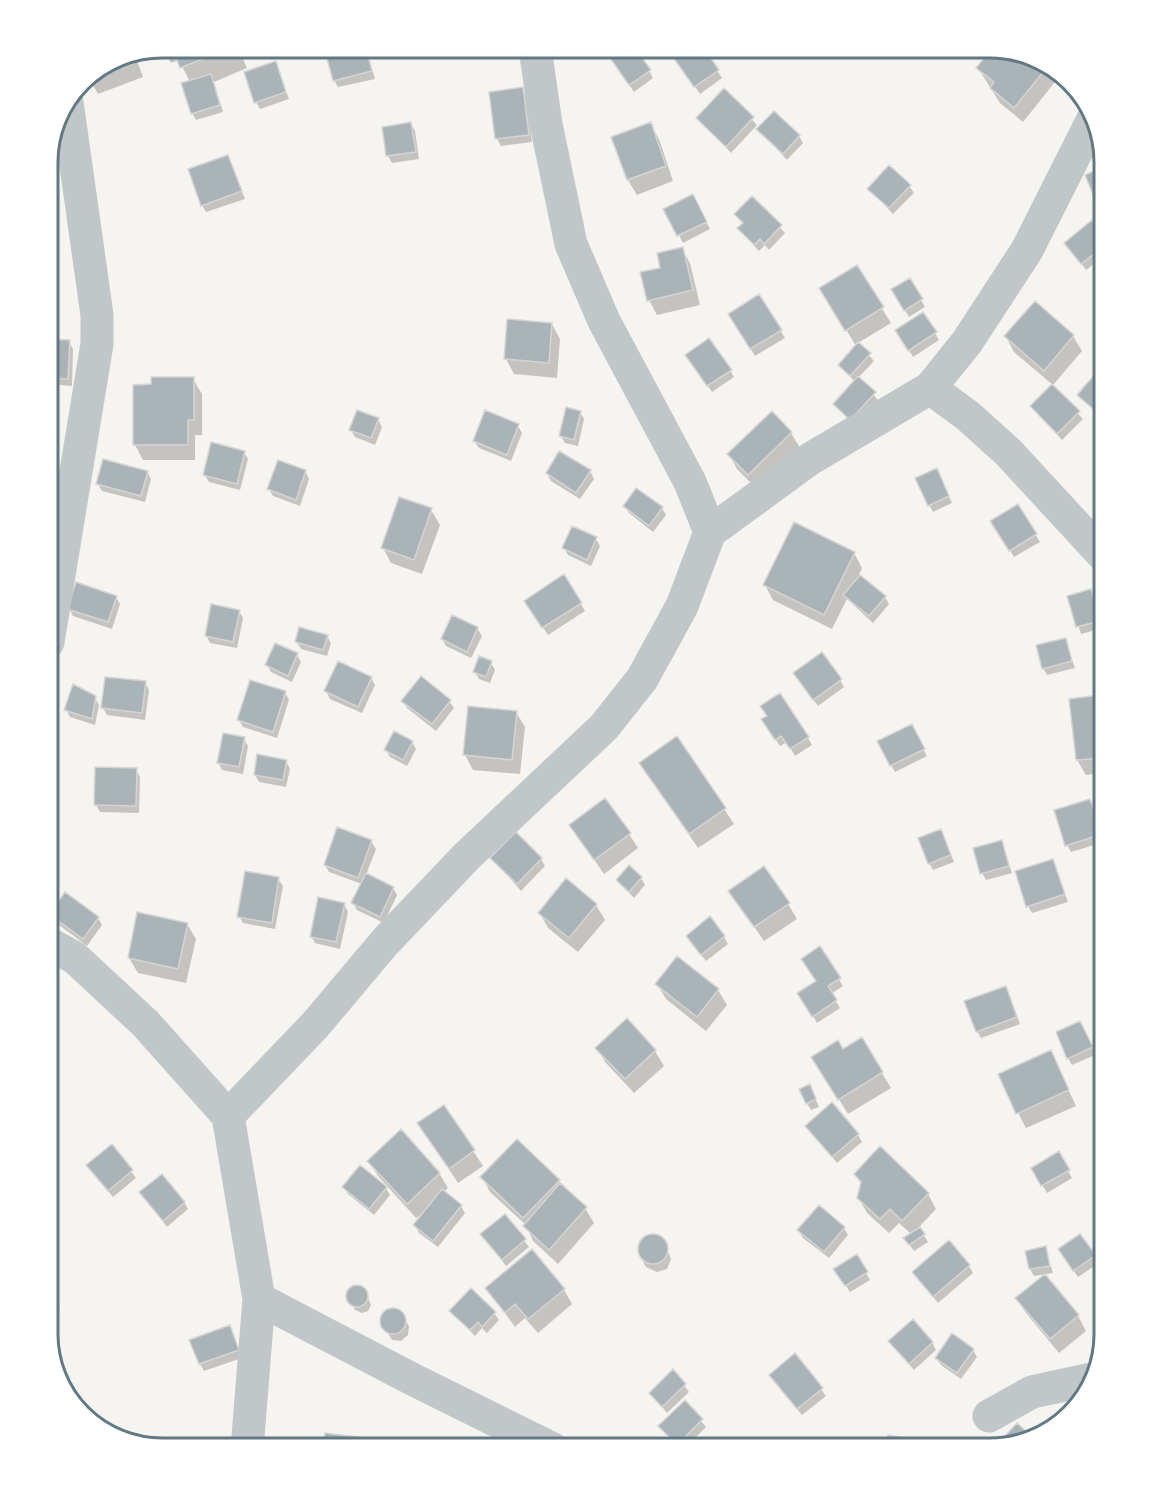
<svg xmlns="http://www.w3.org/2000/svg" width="1152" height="1497" font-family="'Work Sans',sans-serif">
<rect width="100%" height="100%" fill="#f5f4f0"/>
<path fill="#0003" d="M162,48H238L247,68L214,82L223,112L196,120L192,113L190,82L179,60L171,63Z
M301,48H322L304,55Z
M344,48H366L375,79L338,87L334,80Z
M702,48L722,78L700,94L676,60Z
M994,48L1047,63L1059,77L1023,122L1000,103L978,68Z
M136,58L143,77L98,94L88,76Z
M275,63L289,99L260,109L256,102Z
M616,66L649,71L653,78L634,92Z
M522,89L526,96L532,142L501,146L497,139Z
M724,90L757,125L731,153L698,118Z
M411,124L415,131L419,159L392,163L388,156L384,128Z
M650,124L659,139L673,181L637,195L628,180L613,138Z
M758,129L799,136L803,143L787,160Z
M228,157L245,199L206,212L202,205Z
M1104,169V213L1100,206Z
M909,186L914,193L893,214L869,189Z
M752,198L785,233L769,250L765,245L759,251L739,229L743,224L736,214Z
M695,201L710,229L683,243L665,209Z
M1104,237V256L1086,270L1066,243Z
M682,249L690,263L700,305L657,315L649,300L662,269Z
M856,267L891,323L858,343L874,361L858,378L879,401L855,426L835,405L855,382L840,365L856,346L830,303Z
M909,280L925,307L909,317L893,290Z
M759,296L785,338L755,356L730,314Z
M552,324L560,339L557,378L514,374L506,359Z
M897,330L935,333L939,340L913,357Z
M1073,336L1082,351L1053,385L1014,352L1006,337Z
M48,340L69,342L73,349L72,386L48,384Z
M1104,359V377L1097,367Z
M691,362L730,370L734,377L712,392Z
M193,379L202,394V435H195V460H143L135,445L152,385Z
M1104,383V420L1079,395Z
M1052,386L1083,419L1062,440L1032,407Z
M580,412L584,419L578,446L565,443L561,436Z
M772,413L791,433L800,448L757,489L737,469L729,454Z
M378,420L382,427L375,445L355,437L351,430Z
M518,426L522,433L511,461L479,448L474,441Z
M244,452L248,459L240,490L209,482L204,474Z
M305,471L309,479L300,506L273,496L269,489Z
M590,471L594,479L580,499L551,481L547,473Z
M147,472L151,479L145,502L102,491L98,484Z
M940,477L952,503L933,512L929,505Z
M625,506L662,508L666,515L653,532L629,513Z
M1017,506L1040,542L1014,557L992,521Z
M431,510L440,525L422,574L391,563L383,548Z
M573,528L596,539L600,546L591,566L568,555L564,548Z
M854,553L862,568L859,575L885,597L889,604L873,623L847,599L832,629L773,600L765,585Z
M1090,591L1103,628L1081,634L1069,597Z
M116,597L120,604L112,629L73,616L69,608Z
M581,604L585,611L548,635L530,608Z
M239,611L243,618L237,648L210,643L206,635Z
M453,617L477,628L482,636L471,658L446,646L442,639Z
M327,636L331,643L327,656L301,649L297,642Z
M1065,640L1075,668L1047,675L1043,668Z
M297,655L301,662L292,682L271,672L267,665Z
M491,663L495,670L490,683L479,679L475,672Z
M371,678L375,685L362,713L330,699L326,691Z
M799,680H840L844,687L818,706Z
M145,683L149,690L145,720L107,715L103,708Z
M285,692L289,700L277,738L243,727L239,720Z
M1099,697L1104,705V773L1086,775L1077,760L1070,700Z
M95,698L99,705L95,725L70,717L66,709Z
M403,701H449L454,708L436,731L407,708Z
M516,712L525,727L520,774L473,770L465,755Z
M768,716L808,738L812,745L795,756L787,742L780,746L767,727Z
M915,733L927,756L895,772L891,765Z
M677,738L734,824L698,848L650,778Z
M244,739L248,746L243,774L222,770L218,762Z
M412,742L416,749L407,766L390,757L386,750Z
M286,761L290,769L286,787L259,782L255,775Z
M97,769L136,770L140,777L139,813L100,812L96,805Z
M1090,800L1104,842L1071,852L1067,845Z
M571,826L629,834L638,848L604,874Z
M944,838L954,862L933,870L929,863Z
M371,841L376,849L366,875L393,888L397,895L384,923L357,910L353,903L362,884L329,872L325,865Z
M1002,842L1012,873L986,880L982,873Z
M492,858L541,859L545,866L521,891Z
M1052,860L1068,902L1032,913L1028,906Z
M641,878L645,885L634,898L618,881Z
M278,879L283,886L275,929L243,923L239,916Z
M730,891L788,904L797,919L764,941Z
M344,904L348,912L340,949L315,943L311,936Z
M596,905L605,920L578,952L548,928L540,913Z
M50,914L98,918L102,925L87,946L54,921Z
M187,924L196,939L186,983L138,973L129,958Z
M724,937L728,944L706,961L692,943Z
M820,948L843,986L831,994L840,1008L817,1023L799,993L817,981Z
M657,984L718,990L727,1005L706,1031L666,999Z
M1009,995L1020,1024L981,1038L977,1031Z
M1084,1030L1095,1055L1072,1065L1068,1058Z
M861,1039L891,1088L848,1114L822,1072L843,1051Z
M597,1048L655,1051L664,1066L634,1093L606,1063Z
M1050,1051L1076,1106L1026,1128L1018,1113Z
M813,1093L819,1107L811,1110L807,1103Z
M444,1107L483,1166L458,1183L428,1138Z
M807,1126L858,1135L862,1142L837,1163Z
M112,1146L136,1178L113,1197L92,1172Z
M1058,1153L1072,1178L1047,1193L1033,1169Z
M369,1161L439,1173L448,1188L443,1192L461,1206L465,1213L438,1247L419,1233L415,1225L427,1210L416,1218L378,1176Z
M856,1174L928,1194L936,1209L919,1227L928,1242L914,1251L905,1238L911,1234L899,1223L889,1233L867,1213L858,1197L862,1185Z
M482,1177L559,1181L585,1208L594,1223L558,1264L533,1241L526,1225L490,1192Z
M344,1187L386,1188L390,1195L374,1215L348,1194Z
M1104,1192V1204L1099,1195Z
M141,1193L184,1202L188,1209L167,1227Z
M505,1216L529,1247L506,1266L482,1235Z
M844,1228L848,1235L829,1258L803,1238L799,1231Z
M654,1236L663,1240L671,1259L667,1269L657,1272L646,1267L639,1254L640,1243Z
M1080,1236L1099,1263L1078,1277L1064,1257Z
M1045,1248L1053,1273L1034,1276L1030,1269Z
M856,1256L870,1280L850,1292L835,1269Z
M969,1266L973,1273L938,1303L914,1273Z
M358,1287L365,1290L371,1305L368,1311L362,1313L355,1310L348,1295L351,1289Z
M487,1288L564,1290L572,1304L538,1333L525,1318L515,1327Z
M48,1292L60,1307L48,1318Z
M1017,1299L1078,1316L1086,1331L1059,1353L1026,1313Z
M390,1310L399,1311L409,1326L408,1335L401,1341L392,1340L382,1324L383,1316Z
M451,1311L494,1313L499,1320L487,1333L482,1328L475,1336Z
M229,1327L242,1358L204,1371L200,1364Z
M890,1341L932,1342L936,1350L914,1370Z
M973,1350L977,1357L961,1379L941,1365L936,1358Z
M795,1355L826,1396L802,1415L775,1382Z
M673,1371L689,1392L667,1413L651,1393Z
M685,1402L706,1427L684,1449H679L660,1427Z
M1017,1425L1029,1437L997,1447Z
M357,1438L361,1449H324Z"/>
<path fill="#aab4b8" stroke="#d6d5d3" stroke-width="1.5" d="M172,48H230L180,68Z
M337,48H366L372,71L333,81L325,51Z
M624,48H635L651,70L629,85L610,58Z
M677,48H704L719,70L694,87L670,53Z
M992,48L1049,65L1014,108L990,88L994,82L976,68Z
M135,58L136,62L88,79L87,76Z
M276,61L286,92L254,103L244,72Z
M211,74L220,105L191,114L181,83Z
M523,87L529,135L495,139L489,92Z
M724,88L754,117L726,147L696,118Z
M774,111L800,135L783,154L756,129Z
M411,122L416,152L386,156L382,127Z
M651,122L666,166L627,180L611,137Z
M228,155L242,191L201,206L188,169Z
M889,165L911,185L889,208L867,189Z
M1104,167V204L1098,207L1085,175Z
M693,194L707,222L677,236L663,209Z
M752,196L782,225L764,244L760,239L754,245L737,228L743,223L734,214Z
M1092,220L1104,235V246L1081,264L1064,243Z
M683,247L693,290L647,301L640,272L660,268L657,253Z
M857,265L884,307L845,331L819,288Z
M910,278L923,299L904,311L891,289Z
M759,294L782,330L750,349L728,314Z
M1035,301L1074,335L1044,371L1004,336Z
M923,312L937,332L908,351L895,330Z
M507,319L552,323L549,363L504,359Z
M709,338L732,370L707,386L685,355Z
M48,339L70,340L68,379L48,378Z
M858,342L871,353L850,376L838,365Z
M1095,374L1104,381V410L1100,415L1077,395Z
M858,376L876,392L850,420L833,404Z
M151,377H194V420H188V445H133V385L151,384Z
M1052,384L1080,411L1057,434L1030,406Z
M566,407L581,411L574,440L559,436Z
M357,410L379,418L371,438L349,430Z
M485,410L519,424L507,455L473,441Z
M772,411L792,432L748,475L727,454Z
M211,442L245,451L237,484L203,475Z
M559,451L591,470L576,493L546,473Z
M103,459L148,471L141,496L96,484Z
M278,460L306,470L296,500L267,489Z
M937,468L949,496L928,506L915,478Z
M636,488L663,507L649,526L623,506Z
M399,497L432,508L414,560L381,548Z
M1104,498V519L1094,505Z
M1018,504L1037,534L1009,551L990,521Z
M794,522L855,552L824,615L763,585Z
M572,526L597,537L587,560L562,548Z
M564,574L582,603L542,628L524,601Z
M860,575L886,596L869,616L843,595Z
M76,582L117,596L108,622L67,609Z
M1091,589L1100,621L1076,627L1067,596Z
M211,604L240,610L233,642L205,636Z
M452,615L478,627L467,652L441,639Z
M299,627L328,635L323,650L295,642Z
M1066,638L1072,661L1042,669L1036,645Z
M275,643L298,653L288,676L265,665Z
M822,652L842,679L813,700L793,673Z
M479,656L492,661L486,677L473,672Z
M338,661L372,677L358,707L324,691Z
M421,676L451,700L432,724L401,701Z
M105,677L146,681L142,713L101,708Z
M250,680L286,691L273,732L237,720Z
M73,684L96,696L92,719L64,710Z
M780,693L809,737L790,749L781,736L775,740L761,719L767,716L760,706Z
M1100,695L1104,758L1076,760L1069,699Z
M468,706L517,711L512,760L463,755Z
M912,724L925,749L890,766L877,741Z
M394,731L413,741L403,760L384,750Z
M223,733L245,737L239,767L217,763Z
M677,736L726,808L689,834L639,763Z
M257,754L287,760L283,780L254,775Z
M95,767L137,768L136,806L94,805Z
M605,798L631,833L594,860L569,825Z
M1090,799L1102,834L1065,846L1054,810Z
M337,827L372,840L358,878L324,865Z
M941,829L951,855L928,864L918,838Z
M516,832L542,858L517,884L490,858Z
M1002,840L1009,866L980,874L973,848Z
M1053,859L1065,894L1026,907L1015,871Z
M629,865L642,877L629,892L616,880Z
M764,866L790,903L754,927L728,891Z
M245,871L279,877L272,923L237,917Z
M366,873L394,887L380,917L351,903Z
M566,878L597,904L569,938L538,913Z
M65,892L99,917L83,939L49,914Z
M318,897L345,903L336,942L310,937Z
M137,912L188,923L178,969L128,958Z
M710,916L725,936L701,955L686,936Z
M820,946L841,978L828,986L837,1000L812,1017L797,993L816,981L801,959Z
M677,956L719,989L697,1017L655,984Z
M1006,986L1017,1017L976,1032L964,1001Z
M627,1018L656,1050L625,1079L595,1048Z
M1080,1021L1093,1047L1067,1059L1056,1032Z
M862,1037L883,1072L838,1100L811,1057L838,1040L843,1049Z
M1051,1050L1069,1090L1016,1114L998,1074Z
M810,1084L816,1099L806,1104L799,1089Z
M832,1102L859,1134L832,1157L805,1126Z
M444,1105L475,1150L449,1169L417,1123Z
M401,1129L440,1173L407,1204L367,1161Z
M517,1139L560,1180L523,1218L480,1177Z
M112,1144L133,1170L108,1191L86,1165Z
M880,1146L929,1193L902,1221L890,1209L880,1219L857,1198L861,1182L854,1174Z
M1059,1151L1070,1170L1041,1186L1031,1168Z
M360,1165L387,1187L369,1209L342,1187Z
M162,1174L185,1202L163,1221L139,1192Z
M560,1183L587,1207L549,1250L523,1226Z
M442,1189L462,1205L433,1241L413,1225Z
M819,1205L845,1227L824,1252L797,1230Z
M505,1214L526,1239L502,1260L480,1234Z
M920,1227L925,1234L909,1245L903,1238Z
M638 1249a15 15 0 1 1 30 0a15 15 0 1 1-30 0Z
M1080,1234L1096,1255L1073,1271L1058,1249Z
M949,1240L970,1265L933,1297L912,1272Z
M1046,1246L1050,1266L1029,1269L1025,1251Z
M532,1249L565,1289L528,1319L515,1304L505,1313L485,1288Z
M857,1254L868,1272L845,1286L833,1269Z
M1045,1274L1079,1315L1050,1339L1015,1298Z
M346 1296a11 11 0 1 1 22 0a11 11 0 1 1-22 0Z
M471,1288L496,1312L482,1327L478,1322L470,1330L449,1311Z
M380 1321a13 13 0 1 1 26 0a13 13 0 1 1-26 0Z
M913,1319L933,1342L909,1364L888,1341Z
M230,1325L239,1350L199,1364L189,1340Z
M952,1333L974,1349L957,1373L935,1358Z
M795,1353L823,1388L797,1409L769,1375Z
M673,1369L686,1384L662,1407L649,1393Z
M685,1400L703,1419L677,1445L658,1426Z
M1017,1423L1027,1432L1020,1440L995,1447Z
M325,1433L358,1437L357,1449H323Z
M888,1435L918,1440L917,1449H886Z"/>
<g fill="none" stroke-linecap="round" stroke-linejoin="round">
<path stroke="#c1c6c9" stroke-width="33" d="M930,388L968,416L1008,452L1104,556
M710,532L810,459L930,388L967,342L1027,250L1092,121
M48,642L97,344V315L67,102
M48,943L75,958L145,1023L228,1116L259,1299L247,1449
M228,1116L316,1024L385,942L467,856L604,727L642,679L682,606L710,532L690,482L604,321L571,244L546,124L535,48
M259,1299L414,1380L553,1449
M989,1416L1032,1392L1092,1379"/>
</g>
<path d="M0 0H1152V1497H0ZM162 58H990A104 104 0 0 1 1094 162V1334A104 104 0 0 1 990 1438H162A104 104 0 0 1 58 1334V162A104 104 0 0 1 162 58Z" fill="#fff" fill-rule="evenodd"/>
<path fill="none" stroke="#617984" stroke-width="3" d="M162 58H990A104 104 0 0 1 1094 162V1334A104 104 0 0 1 990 1438H162A104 104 0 0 1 58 1334V162A104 104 0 0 1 162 58Z"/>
</svg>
